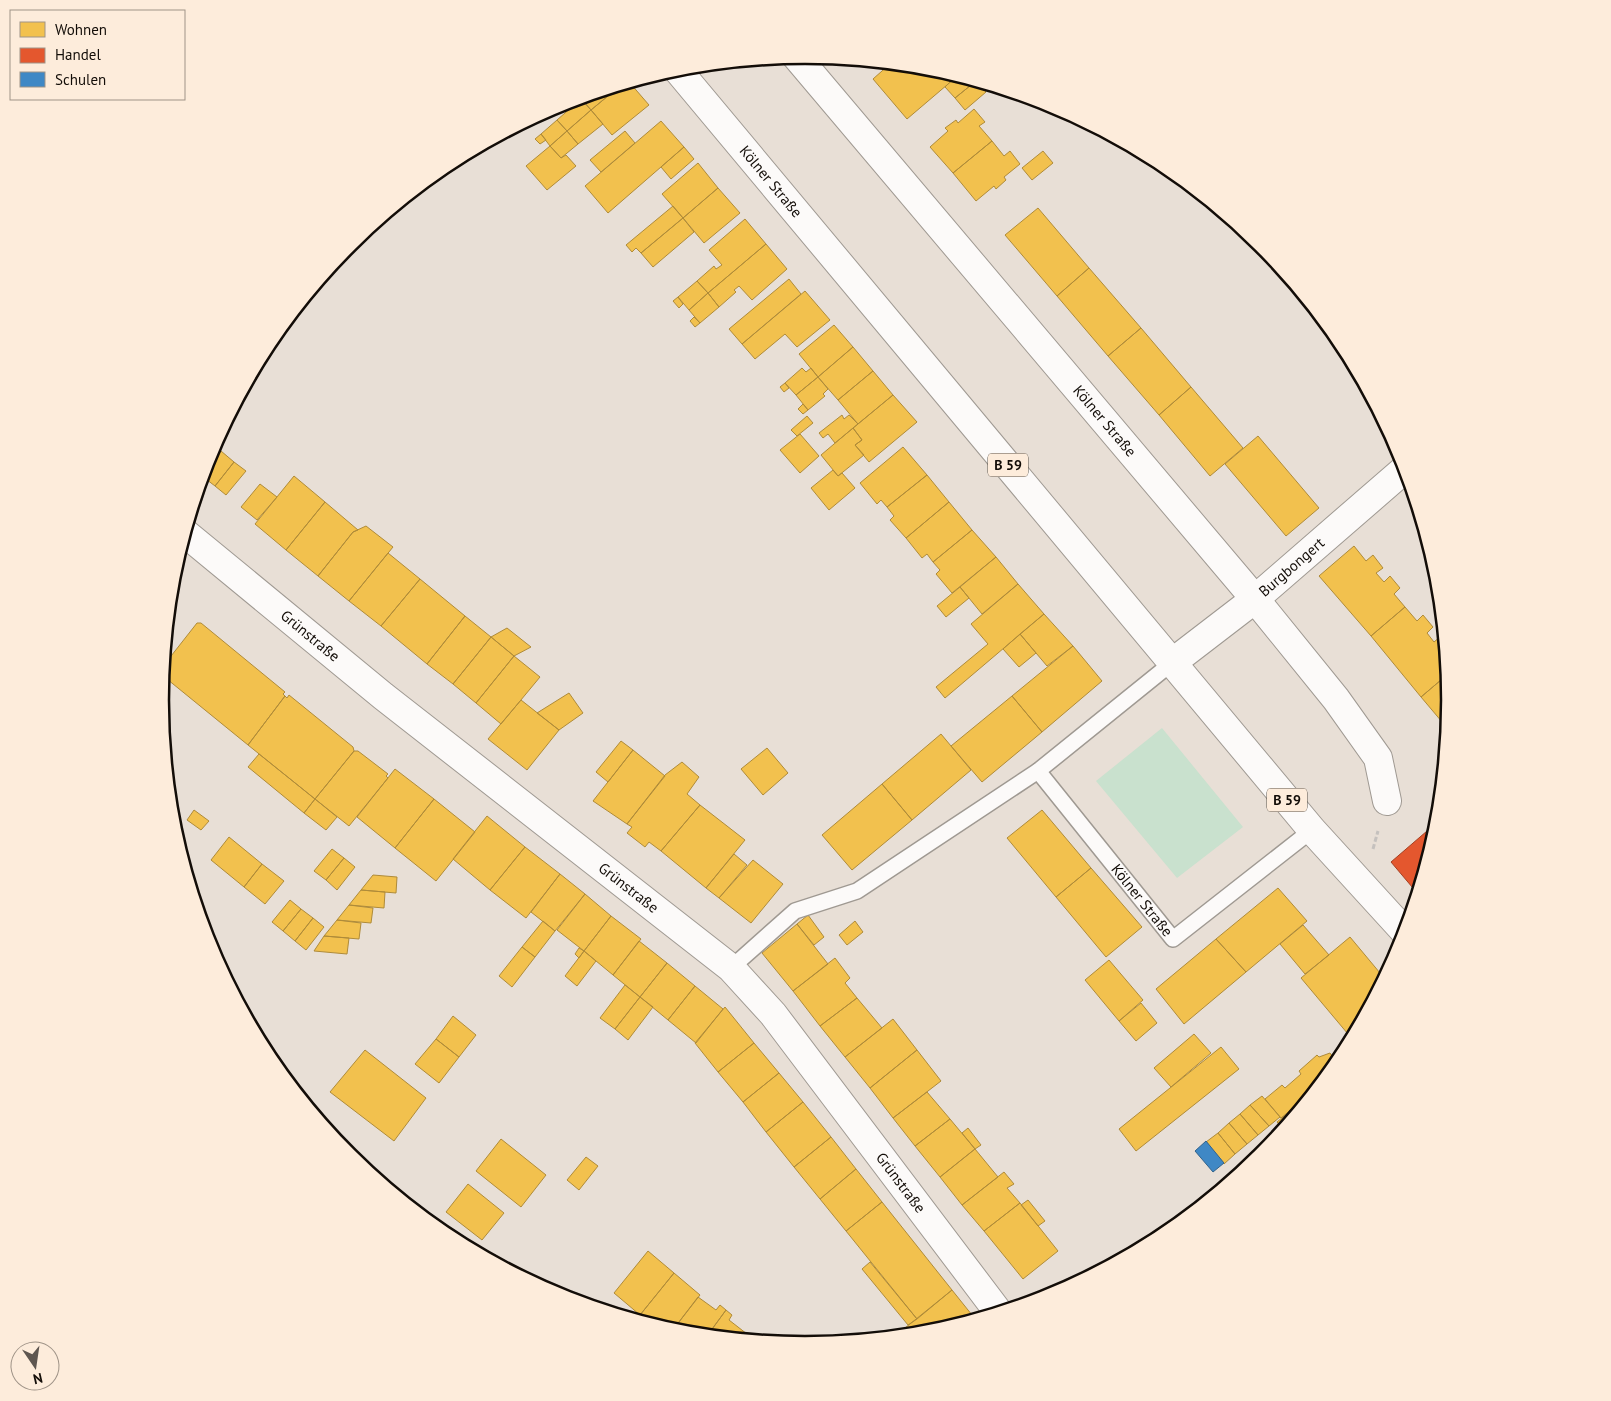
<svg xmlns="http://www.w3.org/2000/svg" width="1611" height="1401" font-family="'PT Sans',sans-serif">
<rect width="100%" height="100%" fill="#e8dfd6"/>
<path fill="#c9e1ce" d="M1162,728L1243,827L1177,878L1096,781Z"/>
<path fill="#f2c14e" stroke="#af8b39" d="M891,63L932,67L949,73L954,79L907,119L873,79Z
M957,75L976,81L955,98L945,87Z
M976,81L986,92L965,110L955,98Z
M630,83L649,105L612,135L591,110L620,86Z
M620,86L591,110L580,97Z
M581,99L591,110L567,131L557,120Z
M974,109L985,122L979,126L992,141L953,173L930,147L948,131L945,128L956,120L958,123Z
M591,110L603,124L578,144L567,131Z
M557,120L567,131L550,146L541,134Z
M661,121L684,147L608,213L585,186Z
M567,131L578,144L561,158L550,146Z
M625,131L635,143L601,172L590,160Z
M541,134L546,140L540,144L535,139Z
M992,141L1004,156L1010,151L1020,164L1004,177L1006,180L996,189L994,186L976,201L953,173Z
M550,146L561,158L566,155L576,166L547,190L526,166Z
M684,147L694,159L671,179L661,167Z
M1043,151L1053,163L1032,180L1022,168Z
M698,163L718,188L683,218L662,194Z
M718,188L740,213L704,243L683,218Z
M673,206L683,218L641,253L636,248L632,252L626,245Z
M1038,208L1089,268L1057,296L1005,235Z
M683,218L694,232L653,267L641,253Z
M745,219L766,244L708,293L697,281L714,266L716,269L722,265L709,250Z
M766,244L787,269L752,300L739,286L734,290L736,292L719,307L708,293Z
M1089,268L1141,328L1108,356L1057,296Z
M789,279L801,294L742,344L729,329Z
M697,281L708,293L689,310L678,297Z
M805,291L830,320L797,347L785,334L755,359L742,344Z
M708,293L719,307L700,323L689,310Z
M678,297L683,304L679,308L673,301Z
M694,317L700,323L695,327L690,321Z
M834,325L853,347L818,377L799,354Z
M1141,328L1191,387L1159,415L1108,356Z
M853,347L873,371L838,400L818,377Z
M802,368L806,372L811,368L818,377L796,395L785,383Z
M873,371L893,395L858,424L838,400Z
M818,377L828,389L823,394L825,396L808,410L796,395Z
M785,383L789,388L784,392L780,387Z
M1191,387L1243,448L1210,476L1159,415Z
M893,395L917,422L869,462L855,445L862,440L853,428Z
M803,404L808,410L803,414L798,409Z
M842,415L844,419L849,415L858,424L835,443L828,434L823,438L819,433Z
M807,416L813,423L797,436L791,430Z
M853,428L862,440L855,445L864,455L838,476L821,455Z
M800,434L819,456L800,473L780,450Z
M1258,436L1319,508L1286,536L1225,464Z
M903,447L927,475L887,507L881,500L877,504L860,483Z
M221,451L234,462L215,486L202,476Z
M234,462L246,471L226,495L215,486Z
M833,470L838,476L842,473L855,488L829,510L811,488Z
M927,475L949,502L906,538L890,520L894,516L887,507Z
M294,476L325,502L286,550L255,524Z
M260,484L277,497L257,520L241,507Z
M325,502L358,530L353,532L318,576L286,550Z
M949,502L972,530L933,562L927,554L922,558L906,538Z
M366,526L393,547L349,601L318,576L353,532Z
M972,530L996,557L952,593L936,574L940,570L933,562Z
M1354,546L1366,561L1373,555L1383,568L1376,573L1384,582L1390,576L1400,588L1394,594L1405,607L1371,636L1319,576Z
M388,553L420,579L381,626L349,601Z
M996,557L1018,584L982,614L960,587Z
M420,579L465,616L427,664L381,626Z
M1018,584L1044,614L945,698L936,687L988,644L971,624Z
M960,587L969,598L946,617L937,606Z
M1405,607L1417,621L1423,615L1433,627L1427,633L1434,642L1441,636L1445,641L1446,652L1444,654L1447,657L1448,674L1421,697L1371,636Z
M1044,614L1073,646L1047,666L1020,634Z
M465,616L491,637L453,684L427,664Z
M197,623H201L285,692L283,694L285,696L248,745L162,675L164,665Z
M507,628L531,647L514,656L491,637Z
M1020,634L1036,653L1019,667L1003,649Z
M491,637L514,656L476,703L453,684Z
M1073,646L1102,681L1042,732L1012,696Z
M514,656L540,677L501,724L476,703Z
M1448,674L1451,701L1448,729L1421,697Z
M569,693L583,713L559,730L537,713Z
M289,695L353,747L354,751L315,799L248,745L285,696L287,698Z
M1012,696L1042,732L982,782L951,746Z
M521,700L559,730L527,770L488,739Z
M941,734L971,770L912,820L882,784Z
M621,741L633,750L608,782L596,772Z
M767,748L788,773L763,795L741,769Z
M633,750L665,776L627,824L593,801Z
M354,751H358L388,774L386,776L388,778L349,826L315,799Z
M259,754L315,799L304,813L248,767Z
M682,762L699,777L687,794L700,805L661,851L649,842L645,847L627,833L632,827L627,824L665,775Z
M395,769L434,799L395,848L357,817Z
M882,784L912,820L852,870L822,835Z
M315,799L337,817L326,830L304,813Z
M434,799L475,832L436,881L395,848Z
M700,805L745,840L706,888L661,851Z
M194,810L209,821L201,830L187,820Z
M1042,810L1091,868L1056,897L1007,838Z
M487,816L525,847L490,890L453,859Z
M1439,822V827L1435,839L1428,832Z
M229,837L262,864L244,887L211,860Z
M525,847L560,874L526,918L490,890Z
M332,849L344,858L326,880L314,871Z
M734,854L747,865L719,898L706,888Z
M344,858L355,867L337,890L326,880Z
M753,860L783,884L751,923L719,898Z
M262,864L284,881L265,904L244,887Z
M1091,868L1142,927L1106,957L1056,897Z
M560,874L585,894L555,931L531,912Z
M373,875L397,877L396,893L361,890Z
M1278,888L1307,921L1246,972L1216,939Z
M361,890L385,892L384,908L349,905Z
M585,894L611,916L584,951L557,930Z
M290,900L301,909L283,931L272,922Z
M349,905L373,908L371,923L337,920Z
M301,909L313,918L295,941L283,931Z
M808,915L824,937L814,945L797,924Z
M611,916L641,939L613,975L584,951Z
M313,918L324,927L306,950L295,941Z
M337,920L361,923L359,939L324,936Z
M543,921L555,931L535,957L522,947Z
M855,921L863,932L847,945L839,935Z
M797,924L828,964L793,991L762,953Z
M1303,925L1329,955L1305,974L1280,944Z
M324,936L349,938L347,954L314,951Z
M1350,937L1385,979L1353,1040L1301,978Z
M1216,939L1246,972L1184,1024L1156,989Z
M639,941L667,963L640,997L613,975Z
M522,947L535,957L512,987L499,976Z
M579,948L584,951L579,958L575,954Z
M584,951L596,961L577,986L565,976Z
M835,958L850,978L845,983L857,998L820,1026L793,991Z
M1109,960L1143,1000L1119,1021L1085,980Z
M667,963L695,986L668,1020L640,997Z
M625,985L640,997L615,1029L600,1018Z
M695,986L723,1009L696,1043L668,1020Z
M640,997L653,1007L628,1040L615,1029Z
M857,998L882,1028L845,1057L820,1026Z
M1141,1003L1157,1023L1136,1041L1119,1021Z
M725,1007L754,1043L718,1072L695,1043Z
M453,1016L476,1035L459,1057L436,1039Z
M893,1019L917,1050L870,1088L845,1057Z
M1194,1034L1211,1053L1171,1087L1154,1068Z
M436,1039L459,1057L439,1083L415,1064Z
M754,1043L779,1073L743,1102L718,1072Z
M1221,1047L1239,1069L1136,1151L1119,1129Z
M365,1050L426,1098L394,1141L330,1092Z
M917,1050L941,1081L893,1118L870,1088Z
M1330,1053L1338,1064L1321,1085L1281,1118L1265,1099L1282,1085L1285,1088L1301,1074L1299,1071L1317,1055L1319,1057Z
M779,1073L803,1102L766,1132L743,1102Z
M1315,1090L1316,1091L1284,1130L1277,1122Z
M927,1092L950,1119L915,1146L893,1118Z
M1262,1096L1280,1117L1269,1126L1250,1105Z
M803,1102L831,1137L794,1167L766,1132Z
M1250,1105L1269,1126L1258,1135L1240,1114Z
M1240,1114L1258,1135L1247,1144L1229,1123Z
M950,1119L975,1149L940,1177L915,1146Z
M1229,1123L1247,1144L1235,1154L1218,1133Z
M968,1128L981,1145L975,1149L962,1133Z
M1218,1133L1235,1154L1224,1164L1206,1142Z
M831,1137L856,1169L820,1199L794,1167Z
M501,1139L546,1175L521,1207L476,1171Z
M975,1149L998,1177L962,1205L940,1177Z
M586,1157L598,1166L579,1190L567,1180Z
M856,1169L882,1202L846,1231L820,1199Z
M1004,1172L1014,1184L1007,1188L1020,1203L984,1231L962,1205Z
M468,1184L504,1213L482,1240L446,1212Z
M1028,1200L1045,1221L1038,1226L1021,1205Z
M882,1202L952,1290L917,1319L846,1231Z
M1020,1203L1058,1251L1023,1279L984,1231Z
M648,1251L674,1273L640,1315L614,1293Z
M870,1262L917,1319L908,1325L862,1269Z
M674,1273L700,1295L672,1331L653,1325L640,1315Z
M952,1290L976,1320L931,1334L911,1336L905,1328Z
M698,1297L716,1310L720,1305L726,1310L707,1336L672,1331Z
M726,1310L732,1315L729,1320L747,1334L742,1340L707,1336Z"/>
<path fill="#e4572e" stroke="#a54123" d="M1427,831L1435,839L1418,894L1391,862Z"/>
<path fill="#3f88c5" stroke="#32638c" d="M1206,1141L1224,1163L1213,1172L1195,1151Z
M1208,1193L1212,1198L1164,1237L1131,1255Z"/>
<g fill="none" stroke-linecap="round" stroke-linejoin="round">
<g stroke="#9f9992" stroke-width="18">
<g id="service">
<path id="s1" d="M1038,771L1173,939L1312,830"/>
<path d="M731,968L795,911L857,891L1038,771L1173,662"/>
</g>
</g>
<g stroke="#9f9992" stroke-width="30">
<g id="minor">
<path id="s2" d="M796,56L1255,599L1336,699L1378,758L1387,801"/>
<path id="s3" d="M185,533L383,696L731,968L773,1014L999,1313"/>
<path id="s4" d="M1173,662L1255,599L1406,468"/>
</g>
</g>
<g stroke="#9f9992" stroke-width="30">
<g id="primary">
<path id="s5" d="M676,68L1312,830L1406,933"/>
</g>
</g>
<path stroke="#c5c1be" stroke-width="3" stroke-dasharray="5 2.5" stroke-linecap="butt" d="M1373,849L1378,831"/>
<use href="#service" stroke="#fcfaf9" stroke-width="15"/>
<use href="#minor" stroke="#fcfaf9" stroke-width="28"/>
<use href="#primary" stroke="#fcfaf9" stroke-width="28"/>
</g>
<g text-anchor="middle" stroke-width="5" stroke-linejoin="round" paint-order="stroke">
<g fill="#fdecdb" stroke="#595047" stroke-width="1">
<rect x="988" y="453.5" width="40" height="23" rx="4"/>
<rect x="1267" y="788.5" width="40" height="23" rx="4"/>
</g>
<g font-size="14" font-weight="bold" fill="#130d08">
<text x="1008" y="470">B 59</text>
<text x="1287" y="805">B 59</text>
</g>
<g font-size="15" fill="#130d08" stroke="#fdecdb">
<text dy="5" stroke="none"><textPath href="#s5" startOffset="148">Kölner Straße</textPath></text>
<text dy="5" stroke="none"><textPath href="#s2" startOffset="478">Kölner Straße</textPath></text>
<text dy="5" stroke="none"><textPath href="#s4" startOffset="152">Burgbongert</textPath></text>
<text dy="5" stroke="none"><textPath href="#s3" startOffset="162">Grünstraße</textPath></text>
<text dy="5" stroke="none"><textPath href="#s3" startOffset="568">Grünstraße</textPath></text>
<text dy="5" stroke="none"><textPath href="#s1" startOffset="166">Kölner Straße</textPath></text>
<text dy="5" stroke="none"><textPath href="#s3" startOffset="972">Grünstraße</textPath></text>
</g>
</g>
<path d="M0 0H1611V1401H0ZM169 700a636 636 0 1 1 1272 0a636 636 0 1 1-1272 0Z" fill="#fdecdb" fill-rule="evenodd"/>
<path fill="none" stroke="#130d08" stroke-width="2.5" d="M169 700a636 636 0 1 1 1272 0a636 636 0 1 1-1272 0Z"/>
<rect x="10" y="10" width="175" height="90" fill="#fdecdb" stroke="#9f9387"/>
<rect x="20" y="22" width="25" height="15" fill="#f2c14e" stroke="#9f9387"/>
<text x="55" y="35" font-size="15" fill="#130d08">Wohnen</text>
<rect x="20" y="48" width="25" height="15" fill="#e4572e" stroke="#9f9387"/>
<text x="55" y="60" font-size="15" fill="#130d08">Handel</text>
<rect x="20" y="72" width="25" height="15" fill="#3f88c5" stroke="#9f9387"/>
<text x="55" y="85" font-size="15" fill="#130d08">Schulen</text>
<g transform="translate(35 1366) rotate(167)"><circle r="24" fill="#fdecdb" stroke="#9f9387"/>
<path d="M0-4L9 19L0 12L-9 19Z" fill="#5e5650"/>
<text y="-8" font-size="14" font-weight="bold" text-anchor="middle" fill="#130d08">N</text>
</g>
</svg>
